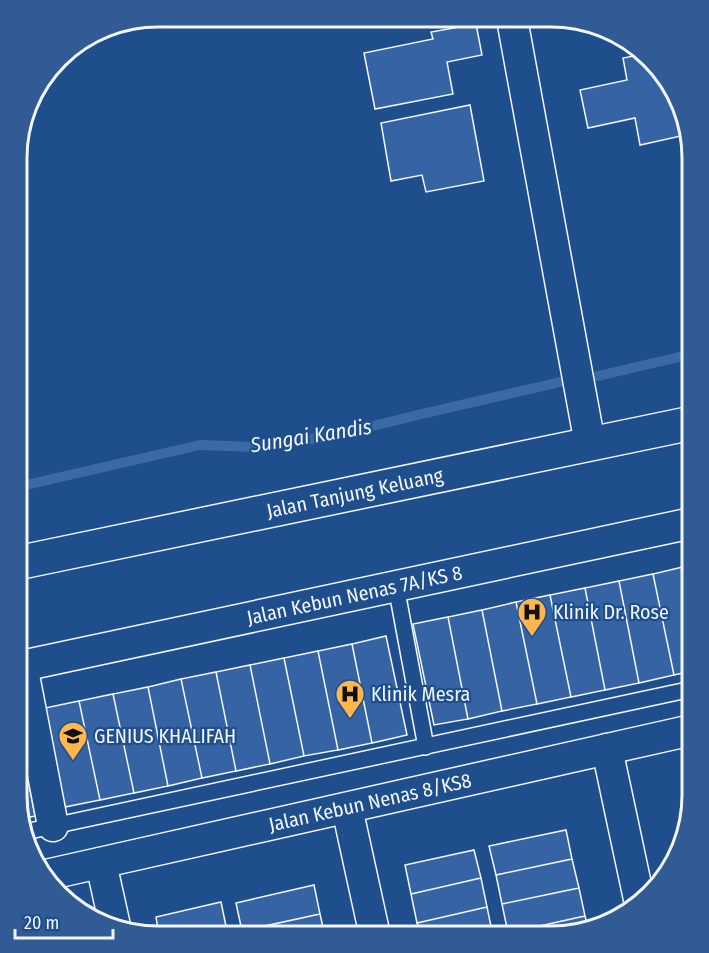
<svg xmlns="http://www.w3.org/2000/svg" width="709" height="953" font-family="'Fira Sans Condensed',sans-serif">
<rect width="100%" height="100%" fill="#1f4e8c"/>
<g fill="none" stroke-linecap="round" stroke-linejoin="round">
<path stroke="#3b69a3" stroke-width="10" d="M598,376L692,354
M17,487L200,445L254,447L332,436L426,413L569,380"/>
</g>
<path fill="#3563a3" stroke="#f2f6ff" stroke-width="1.5" d="M378,20H412L379,26Z
M476,24L482,55L447,62L453,94L375,109L364,53L433,39L431,32Z
M644,54L672,88L681,136L640,145L635,118L588,128L580,90L627,80L623,58Z
M470,105L484,181L426,192L422,175L391,181L381,123Z
M687,566L692,591V671L674,675L653,574Z
M653,574L674,675L639,683L619,581Z
M619,581L639,683L605,690L585,588Z
M585,588L605,690L571,697L550,595Z
M550,595L571,697L537,704L516,602Z
M516,602L537,704L502,711L482,610Z
M482,610L502,711L468,719L448,617Z
M448,617L468,719L434,725L413,624Z
M386,636L407,735L372,743L352,644Z
M352,644L372,743L338,750L318,651Z
M318,651L338,750L304,756L284,658Z
M284,658L304,756L270,764L250,665Z
M250,665L270,764L236,771L216,672Z
M216,672L236,771L202,778L181,679Z
M181,679L202,778L168,786L148,687Z
M148,687L168,786L134,793L113,694Z
M113,694L134,793L100,800L79,701Z
M79,701L100,800L65,807L45,708Z
M17,721L35,816L22,819L17,795Z
M566,830L572,859L496,875L489,846Z
M474,850L481,878L411,894L405,865Z
M572,859L579,888L502,904L496,875Z
M481,878L487,907L417,923L411,894Z
M314,885L320,914L242,931L236,903Z
M579,888L585,916L508,933L502,904Z
M221,902L227,931L206,936L159,935L156,917Z
M487,907L493,936H420L417,923Z
M320,914L325,936H243L242,931Z
M585,916L588,928L551,936H509L508,933Z"/>
<g fill="none" stroke-linecap="round" stroke-linejoin="round">
<g stroke="#f2f6ff" stroke-width="18">
<path id="lane" d="M396,586L426,747
M25,832L692,689"/>
</g>
<g stroke="#f2f6ff" stroke-width="33">
<g id="street">
<path d="M512,19L590,444"/>
<path d="M22,665L53,826"/>
<path id="s1" d="M17,667L692,523"/>
<path d="M607,749L639,899"/>
<path d="M347,808L375,936"/>
<path d="M101,863L115,926"/>
<path id="s2" d="M46,875L692,730"/>
</g>
</g>
<g stroke="#f2f6ff" stroke-width="36">
<g id="secondary">
<path id="s3" d="M17,563L692,423"/>
</g>
</g>
<use href="#lane" stroke="#1f4e8c" stroke-width="15"/>
<use href="#street" stroke="#1f4e8c" stroke-width="30"/>
<use href="#secondary" stroke="#1f4e8c" stroke-width="33"/>
</g>
<defs>
<g id="hospital-pin" transform="scale(1.5)"><path d="M0 17L-7.5 6A9.5 9.5 0 1 1 7.5 6Z" fill="#ffb74d" stroke="#1f4e8c"/><path d="M-5-5h3v3.5h4V-5h3V5h-3V1.5h-4V5h-3Z" fill="#111"/></g>
<g id="school-pin" transform="scale(1.5)"><path d="M0 17L-7.5 6A9.5 9.5 0 1 1 7.5 6Z" fill="#ffb74d" stroke="#1f4e8c"/><path d="M0-5L7-2L0 1L-7-2ZM-4 1L0 2.5L4 1V4Q0 6-4 4Z" fill="#111"/></g>
</defs>
<g fill-rule="evenodd">
<use href="#hospital-pin" x="532" y="612"/>
<use href="#hospital-pin" x="350" y="694"/>
<use href="#school-pin" x="73" y="736"/>
</g>
<g text-anchor="middle" stroke-width="4.5" stroke-linejoin="round" paint-order="stroke">
<g font-size="20" fill="#f2f6ff" stroke="#1f4e8c">
<text dy="7" stroke="none"><textPath href="#s3" startOffset="345">Jalan Tanjung Keluang</textPath></text>
<text dy="7" stroke="none"><textPath href="#s1" startOffset="345">Jalan Kebun Nenas 7A/KS 8</textPath></text>
<text dy="7" stroke="none"><textPath href="#s2" startOffset="332">Jalan Kebun Nenas 8/KS8</textPath></text>
</g>
<g font-size="20" fill="#f2f6ff" stroke="#1f4e8c" text-anchor="start">
<text x="553" y="619">Klinik Dr. Rose</text>
<text x="371" y="701">Klinik Mesra</text>
<text x="94" y="743">GENIUS KHALIFAH</text>
</g>
<g font-size="21" font-style="italic" fill="#f2f6ff" stroke="#1f4e8c">
<text transform="translate(311 436) rotate(-9)" y="7">Sungai Kandis</text>
</g>
</g>
<path d="M0 0H709V953H0ZM158 27H551A131 131 0 0 1 682 158V795A131 131 0 0 1 551 926H158A131 131 0 0 1 27 795V158A131 131 0 0 1 158 27Z" fill="#305b95" fill-rule="evenodd"/>
<path fill="none" stroke="#f2f6ff" stroke-width="3" d="M158 27H551A131 131 0 0 1 682 158V795A131 131 0 0 1 551 926H158A131 131 0 0 1 27 795V158A131 131 0 0 1 158 27Z"/>
<path d="M15 929v9h98v-9" fill="none" stroke="#f2f6ff" stroke-width="3"/>
<text x="24" y="929" font-size="18" fill="#f2f6ff" stroke="#1f4e8c" stroke-width="4.5" paint-order="stroke">20 m</text>
</svg>
